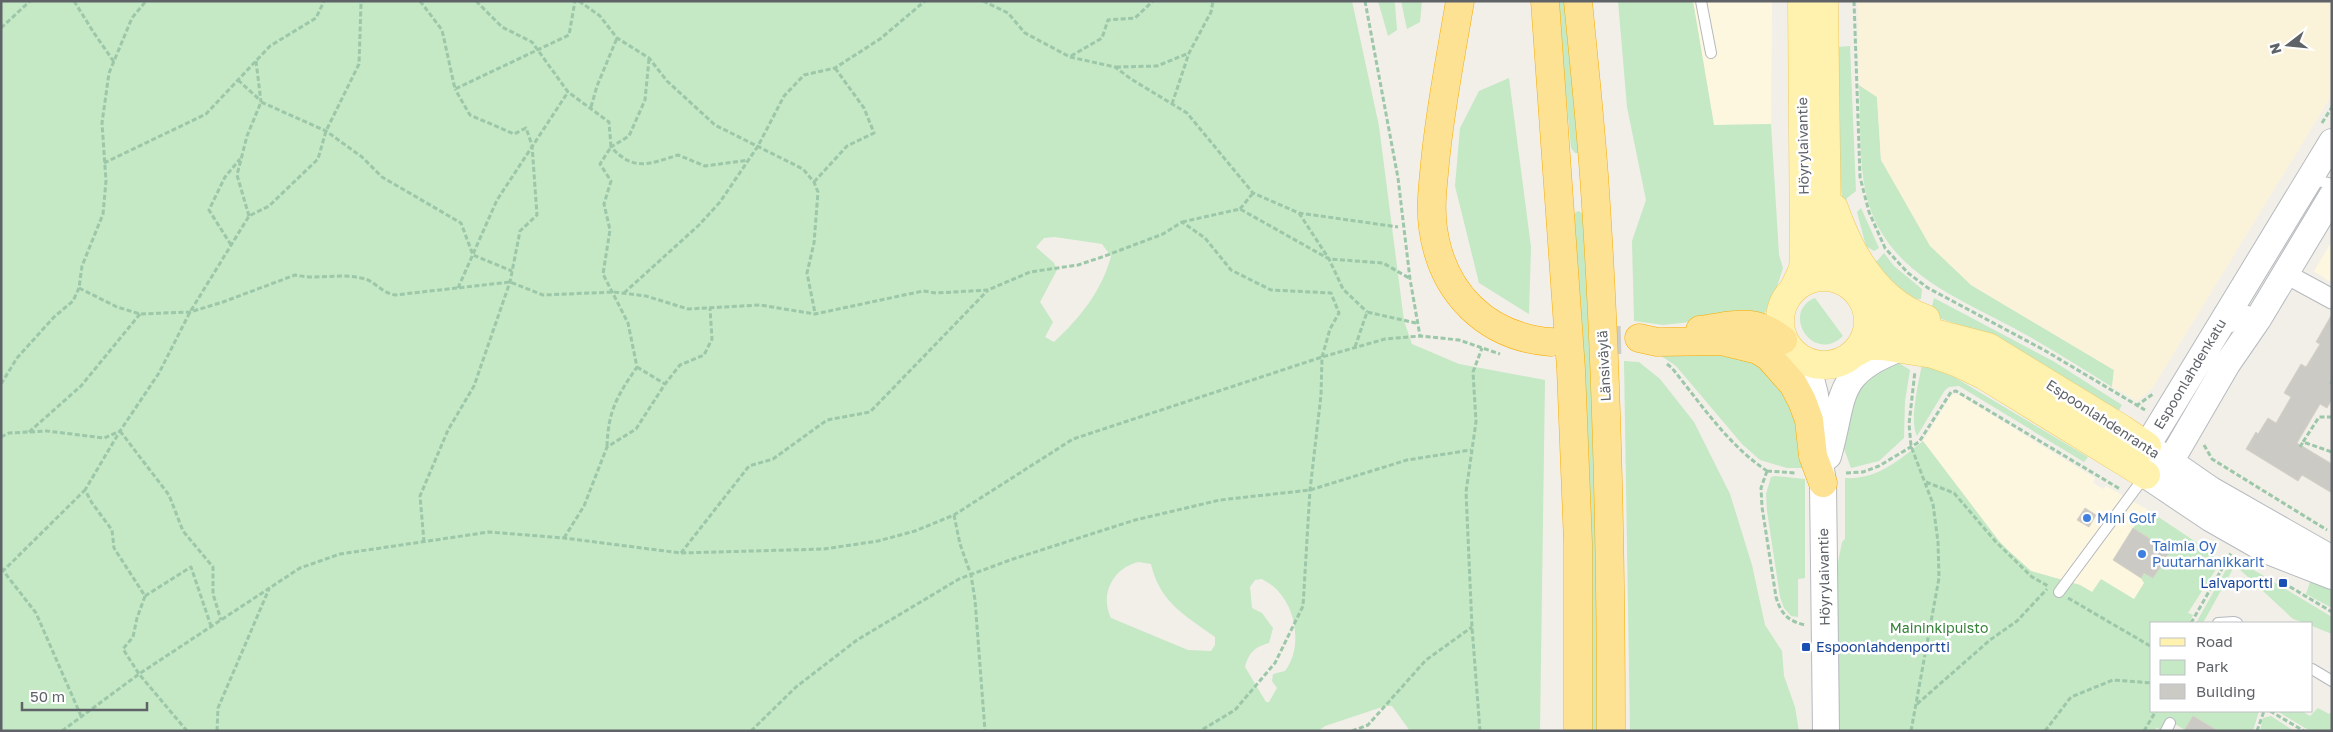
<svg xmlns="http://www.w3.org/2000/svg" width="2333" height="732" font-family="'Golos Text',sans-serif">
<rect width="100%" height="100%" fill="#f1efe8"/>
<path fill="#fef7e0" d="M1693,1H1772L1771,124L1714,125Z
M2332,241V283L2314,271Z
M1956,393L2095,478L2093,483L2103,489L2106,486L2148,510L2208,550L2220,563L2182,623L2152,625L2080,585L2031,571L2010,552L1999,541L1923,441L1951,396Z"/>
<path fill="#c5e8c5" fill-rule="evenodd" d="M1,1H1352L1379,126L1404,321L1412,344L1459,364L1545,380L1540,731H1410L1392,706H1385L1325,726L1318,731H1ZM1055,237L1102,244L1111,256C1102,291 1080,318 1054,342L1045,337L1053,322L1040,302L1057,270L1054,263L1036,247L1044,238ZM1139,562L1151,564C1160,603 1185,615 1215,637V645L1211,651L1188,650L1111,618C1099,594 1114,567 1139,562ZM1262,579C1267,582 1274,586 1278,591C1297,611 1302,649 1285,671L1273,674L1272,681L1277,688L1269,702H1266L1245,667C1249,652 1255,647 1269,643L1273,628L1262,613L1252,608L1250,587L1255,580Z
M1378,1H1394L1395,4L1397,30L1388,36Z
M1401,1H1422L1420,22L1407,29Z
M1557,1H1567L1579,153H1575L1571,148Z
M1618,1H1693L1714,125L1771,124L1779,255L1783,268L1772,302L1764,314L1663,325L1634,321L1632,241L1646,200L1627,107Z
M1850,46L1856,191L1847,198L1843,209L1840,177L1837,47Z
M1509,78L1531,247L1529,314L1479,283L1455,186L1460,128L1479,91Z
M1859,85L1877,97L1881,160L1971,285L2114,370L2112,387C2082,368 2052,349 2021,332C1960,298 1887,274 1867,198C1858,161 1861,122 1859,85Z
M1861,208L1879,248L1874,251L1866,246L1857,212Z
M1579,211L1584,215L1591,332L1600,731H1590L1580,316L1574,215L1576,212Z
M1884,253L1894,266L1922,289L1921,299L1906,300L1872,259L1877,261Z
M1815,298L1843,336C1813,365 1780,312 1815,298Z
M1934,298L2053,361L2122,405L2114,418L1974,330L1930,315Z
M1704,347L1753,358L1793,397L1805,468H1787L1760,460L1742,444L1676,366L1654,351Z
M1894,360L1910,370L1905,401L1904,438L1879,461L1851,468L1843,446L1856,386Z
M1624,361L1639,362L1660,379L1694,422L1730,494L1752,565L1765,625L1782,651L1784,676L1795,707L1799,731H1630Z
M1922,364L1954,377L2088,457L2084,462L1959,386L1949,387L1945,390L1917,436C1909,421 1919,381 1922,364Z
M1923,441L1999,541L2010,552L2031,571L2080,585L2092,592L2101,579L2134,599L2144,583L2141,578L2144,573L2153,578L2172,548L2163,542L2161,546L2133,528L2148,510L2208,550L2220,563L2188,613L2193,615L2189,623H2152V711H2259L2253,731H2218L2193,716L2185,730L2170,721L2164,731H2160L2157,727L2155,731H1837L1835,577L1842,542L1845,539V478C1877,480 1899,460 1923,441Z
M1775,476L1805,479V578L1798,579V617L1791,616L1784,608L1780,597L1767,511L1766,494L1771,477Z
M2232,559L2259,573L2332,617V634L2312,626V623H2305L2293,619L2235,565L2203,623H2196Z
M2310,582L2332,587V608L2306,594Z
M2318,708L2329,714L2332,712V731H2310L2277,711H2302L2310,716Z
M2271,716L2294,731H2260L2263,718Z"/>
<path fill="#fbf3d9" d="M1858,1H2329L2332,3V95L2152,389L2137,401L2112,387L2114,370L1971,285L1930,246L1881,160L1877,97L1859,85Z"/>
<path fill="#cccac5" stroke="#d6d1c6" d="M2332,314V399L2327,408L2320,404L2297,443L2332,464V493L2302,475L2298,481L2246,449L2256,432L2258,434L2268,418L2276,423L2291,397L2284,393L2301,364L2306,367L2320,344L2316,342Z
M2085,508L2096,515L2089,527L2077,520Z
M2133,528L2170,552L2153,578L2144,573L2141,578L2113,560Z
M2193,716L2218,731H2184Z"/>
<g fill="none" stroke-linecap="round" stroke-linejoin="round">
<path stroke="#ccccc8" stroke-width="28" stroke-dasharray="28 14" stroke-linecap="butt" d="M1551,342L1624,340"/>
<g stroke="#b5b8bc" stroke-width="12">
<path id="service" d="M1701,1L1711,53
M2310,179L2332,184
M2231,327L2248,311
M2059,592L2145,476
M2218,623L2234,622L2237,623
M2312,669L2332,681
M2166,731L2170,723"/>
</g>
<g stroke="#b5b8bc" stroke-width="21">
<path id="minor" d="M2286,274L2332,299"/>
</g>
<g stroke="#b6babf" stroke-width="28">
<path id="secondary" d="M1798,358C1822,385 1816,422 1819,456C1820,465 1822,474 1823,483L1826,731
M2156,452L2211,490L2332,559
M1828,456C1845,398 1833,374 1898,349
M2146,467L2147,446L2332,142
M2146,475L2170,462L2227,364L2258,319L2332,196
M2146,475L2210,518L2268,551L2332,576"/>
</g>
<g stroke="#f2c960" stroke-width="29">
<path id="primary" d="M1824,1L1827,231L1830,263L1841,280
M1834,208C1850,254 1877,302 1926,319
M1780 321a44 44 0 1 1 88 0a44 44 0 1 1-88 0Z
M1794,288L1803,269L1804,254L1802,1
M1865,303L1879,315L1896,323L1988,347L2122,429L2147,446
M1857,352L1868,346H1882L1933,354L1956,362L1985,376L2146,475"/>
</g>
<g stroke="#f9ab00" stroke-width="29">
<path id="motorway" d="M1460,1C1451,55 1440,109 1435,163C1433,185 1430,206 1433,228C1442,293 1486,337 1551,342
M1545,1L1571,369L1578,543V731
M1578,1C1584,64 1591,127 1595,190C1607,370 1611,550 1611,731
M1700,330C1734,326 1752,316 1783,340
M1639,338L1657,342L1721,341L1758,350L1769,357L1793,384L1802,401L1809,420L1813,456L1823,483"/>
</g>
<path stroke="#9cc7a9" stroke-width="3" stroke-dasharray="5 2.5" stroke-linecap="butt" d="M74,1L94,33L114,62
M420,1L442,30L455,89L569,35L575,1
M476,1L502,27L532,42L568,92L609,122L611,147L600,164L611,181L604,204L610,230L603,274L628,323L637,367C617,396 608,411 607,447
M579,1L600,16L617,38L649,58L667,81L715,125L803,169L814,182L818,192L814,243L807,273L815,313
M983,1L1008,13L1025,33L1070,57L1115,67L1131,79L1187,113L1253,193L1299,213L1398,227
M1365,1L1398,178L1410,279L1420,336
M1854,1L1860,177L1869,212L1885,248L1908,273L1928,288L2044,350L2145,410
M1,28L30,1
M1071,56L1102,38L1108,20L1135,18L1153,1
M649,59L645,100L629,136L611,147C634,172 649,164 678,155L705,166L749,160
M256,61L261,102
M1116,67L1157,66L1189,53
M238,80L261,101
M1172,104L1189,53L1211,12L1213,1
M591,107L597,86L617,38
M2322,123L2332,107
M104,163L206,114L270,46L316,18L324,1
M814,182L847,146L874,133L864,108L835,68
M1240,209L1253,193
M1299,213L1329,259L1343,289L1367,312
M249,216L237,175L247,136L261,102L326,131L362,157L382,177L461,223L473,255L512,271
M1182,222L1240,209L1329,259L1383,263L1409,278
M231,245L209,210L225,177L240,159
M79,288L117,307L140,314L190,312L223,302L295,275C317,280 339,273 361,278C375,280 379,292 395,295L510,282L543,295L614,292L646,296L688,309L760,305L815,314L923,291L936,293L988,290L1030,272L1078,265L1102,257L1163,234L1182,222L1205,238L1231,270L1271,290L1331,293L1339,313L1330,329L1322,357L1321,395L1310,490L1303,606L1275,663L1235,710L1200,731
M458,288L497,200L568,92
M624,293L699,225L720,202L758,146L784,96L804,75L835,68L880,39L925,1
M1355,347L1367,312L1416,323
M1667,364L1672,368C1701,404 1728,445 1767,471
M637,367L665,384
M2330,382L2332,383
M1,384L17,358L54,317L73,301L79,288L82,266L103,214L106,181L102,123L109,73L132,18L146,1
M2136,406L2153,394
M2332,417H2319L2303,442L2332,452
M120,431L169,495L183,531L213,567V594L221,620
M29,432L81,386L140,314
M1,437L9,433L47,431L104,438L120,431
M2204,445L2212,459L2327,530
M2300,447L2303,442
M1767,471L1761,488L1762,507L1776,597C1781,614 1788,621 1805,625
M1767,471L1796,473
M1846,473L1863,472L1879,466L1919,442L1951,392L1956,391L2120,489
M1926,482L1954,493L1996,542L2032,577L2048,586
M954,515L960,544L971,575L975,600L985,731
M564,538L584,506L607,447L636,429L665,384L680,365L704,355L712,339L710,308
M424,542L420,496L448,430L474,386L510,282L520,231L537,215L532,145L526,128L514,134L470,115L455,89
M681,553L749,466L773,459L827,420L870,412L988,290
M1,568L36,613L81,716
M2,572L85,490
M2277,579L2332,612
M145,596L191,567L211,626
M2068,598L2152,647
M2191,623L2231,553
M1917,704L1990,640L2017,621L2047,589
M2270,711L2304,731
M62,731L139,674L300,568L340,554L489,532L564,538L681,553L824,549L878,541L915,531L954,515L1073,439L1322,357L1385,339L1420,336L1459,340L1500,354
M187,731L139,674L123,649L133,637L137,618L145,596L114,548L112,530L92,503L85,490L120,431L159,373L190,312L249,216L269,206L318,159L326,131L359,64L361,4L363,1
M217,731L218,708L269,589
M751,731L796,687L857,640L959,579L1010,560L1135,520L1220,500L1310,490L1407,460L1471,450
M1352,731L1368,725L1426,660L1472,627
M1480,731L1472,627L1466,492L1476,422L1473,372L1482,348
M1911,731L1939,578L1938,542L1933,504L1911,446L1909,424L1915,371
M2045,731L2071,697L2113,680L2152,683
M2144,731L2156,711
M2257,731L2264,711"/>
<use href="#service" stroke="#fff" stroke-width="10"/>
<use href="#minor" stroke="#fff" stroke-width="19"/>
<use href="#secondary" stroke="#fff" stroke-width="26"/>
<use href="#primary" stroke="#fff2af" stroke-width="28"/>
<use href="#motorway" stroke="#fde293" stroke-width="28"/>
</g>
<g fill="#3f7fe0" stroke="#fff" stroke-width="2">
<circle cx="2087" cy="518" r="5"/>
<circle cx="2142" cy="554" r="5"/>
</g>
<g fill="#1a4fb4" stroke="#fff" stroke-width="2">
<rect x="2278" y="578" width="10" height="10" rx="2.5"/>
<rect x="1801" y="642" width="10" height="10" rx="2.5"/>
</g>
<g text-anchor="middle" stroke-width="5" stroke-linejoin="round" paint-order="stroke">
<g font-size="14" fill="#5f6368" stroke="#fff">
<text transform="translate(1803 146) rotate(-91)" y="5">Höyrylaivantie</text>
<text transform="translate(1604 366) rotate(-93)" y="5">Länsiväylä</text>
<text transform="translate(2190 374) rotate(-59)" y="5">Espoonlahdenkatu</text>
<text transform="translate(2103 419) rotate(33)" y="5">Espoonlahdenranta</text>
<text transform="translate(1824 577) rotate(-91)" y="5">Höyrylaivantie</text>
</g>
<g font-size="14" fill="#366cbe" stroke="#fff" text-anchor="start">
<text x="2097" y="523">Mini Golf</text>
<text x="2152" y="551">Taimia Oy<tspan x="2152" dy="16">Puutarhanikkarit</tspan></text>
</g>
<g font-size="14" fill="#164399" stroke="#fff" text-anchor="end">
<text x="2273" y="588">Laivaportti</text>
<text x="1816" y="652" text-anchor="start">Espoonlahdenportti</text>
</g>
<g font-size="14" fill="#348238" stroke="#fff">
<text x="1939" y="633">Maininkipuisto</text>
</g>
</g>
<rect width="2333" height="732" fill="none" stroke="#5f6368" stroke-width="5"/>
<rect x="2150" y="622" width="162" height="90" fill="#ffffff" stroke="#bfc1c3"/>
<rect x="2160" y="638" width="25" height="8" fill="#fff2af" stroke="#bfc1c3"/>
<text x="2196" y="647" font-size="15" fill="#5f6368">Road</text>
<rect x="2160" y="660" width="25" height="15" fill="#c5e8c5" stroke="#bfc1c3"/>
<text x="2196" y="672" font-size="15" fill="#5f6368">Park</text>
<rect x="2160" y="684" width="25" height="15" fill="#cccac5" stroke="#bfc1c3"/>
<text x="2196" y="697" font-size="15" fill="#5f6368">Building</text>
<g transform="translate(2288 45) rotate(254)" stroke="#ffffff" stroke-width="4" paint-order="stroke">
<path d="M0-4L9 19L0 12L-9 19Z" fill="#5f6368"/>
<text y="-8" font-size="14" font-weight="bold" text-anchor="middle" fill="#5f6368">N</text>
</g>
<path d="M22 702v8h125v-8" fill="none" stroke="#5f6368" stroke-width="2.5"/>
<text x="30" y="702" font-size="15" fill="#5f6368" stroke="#ffffff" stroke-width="4" paint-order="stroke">50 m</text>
</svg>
